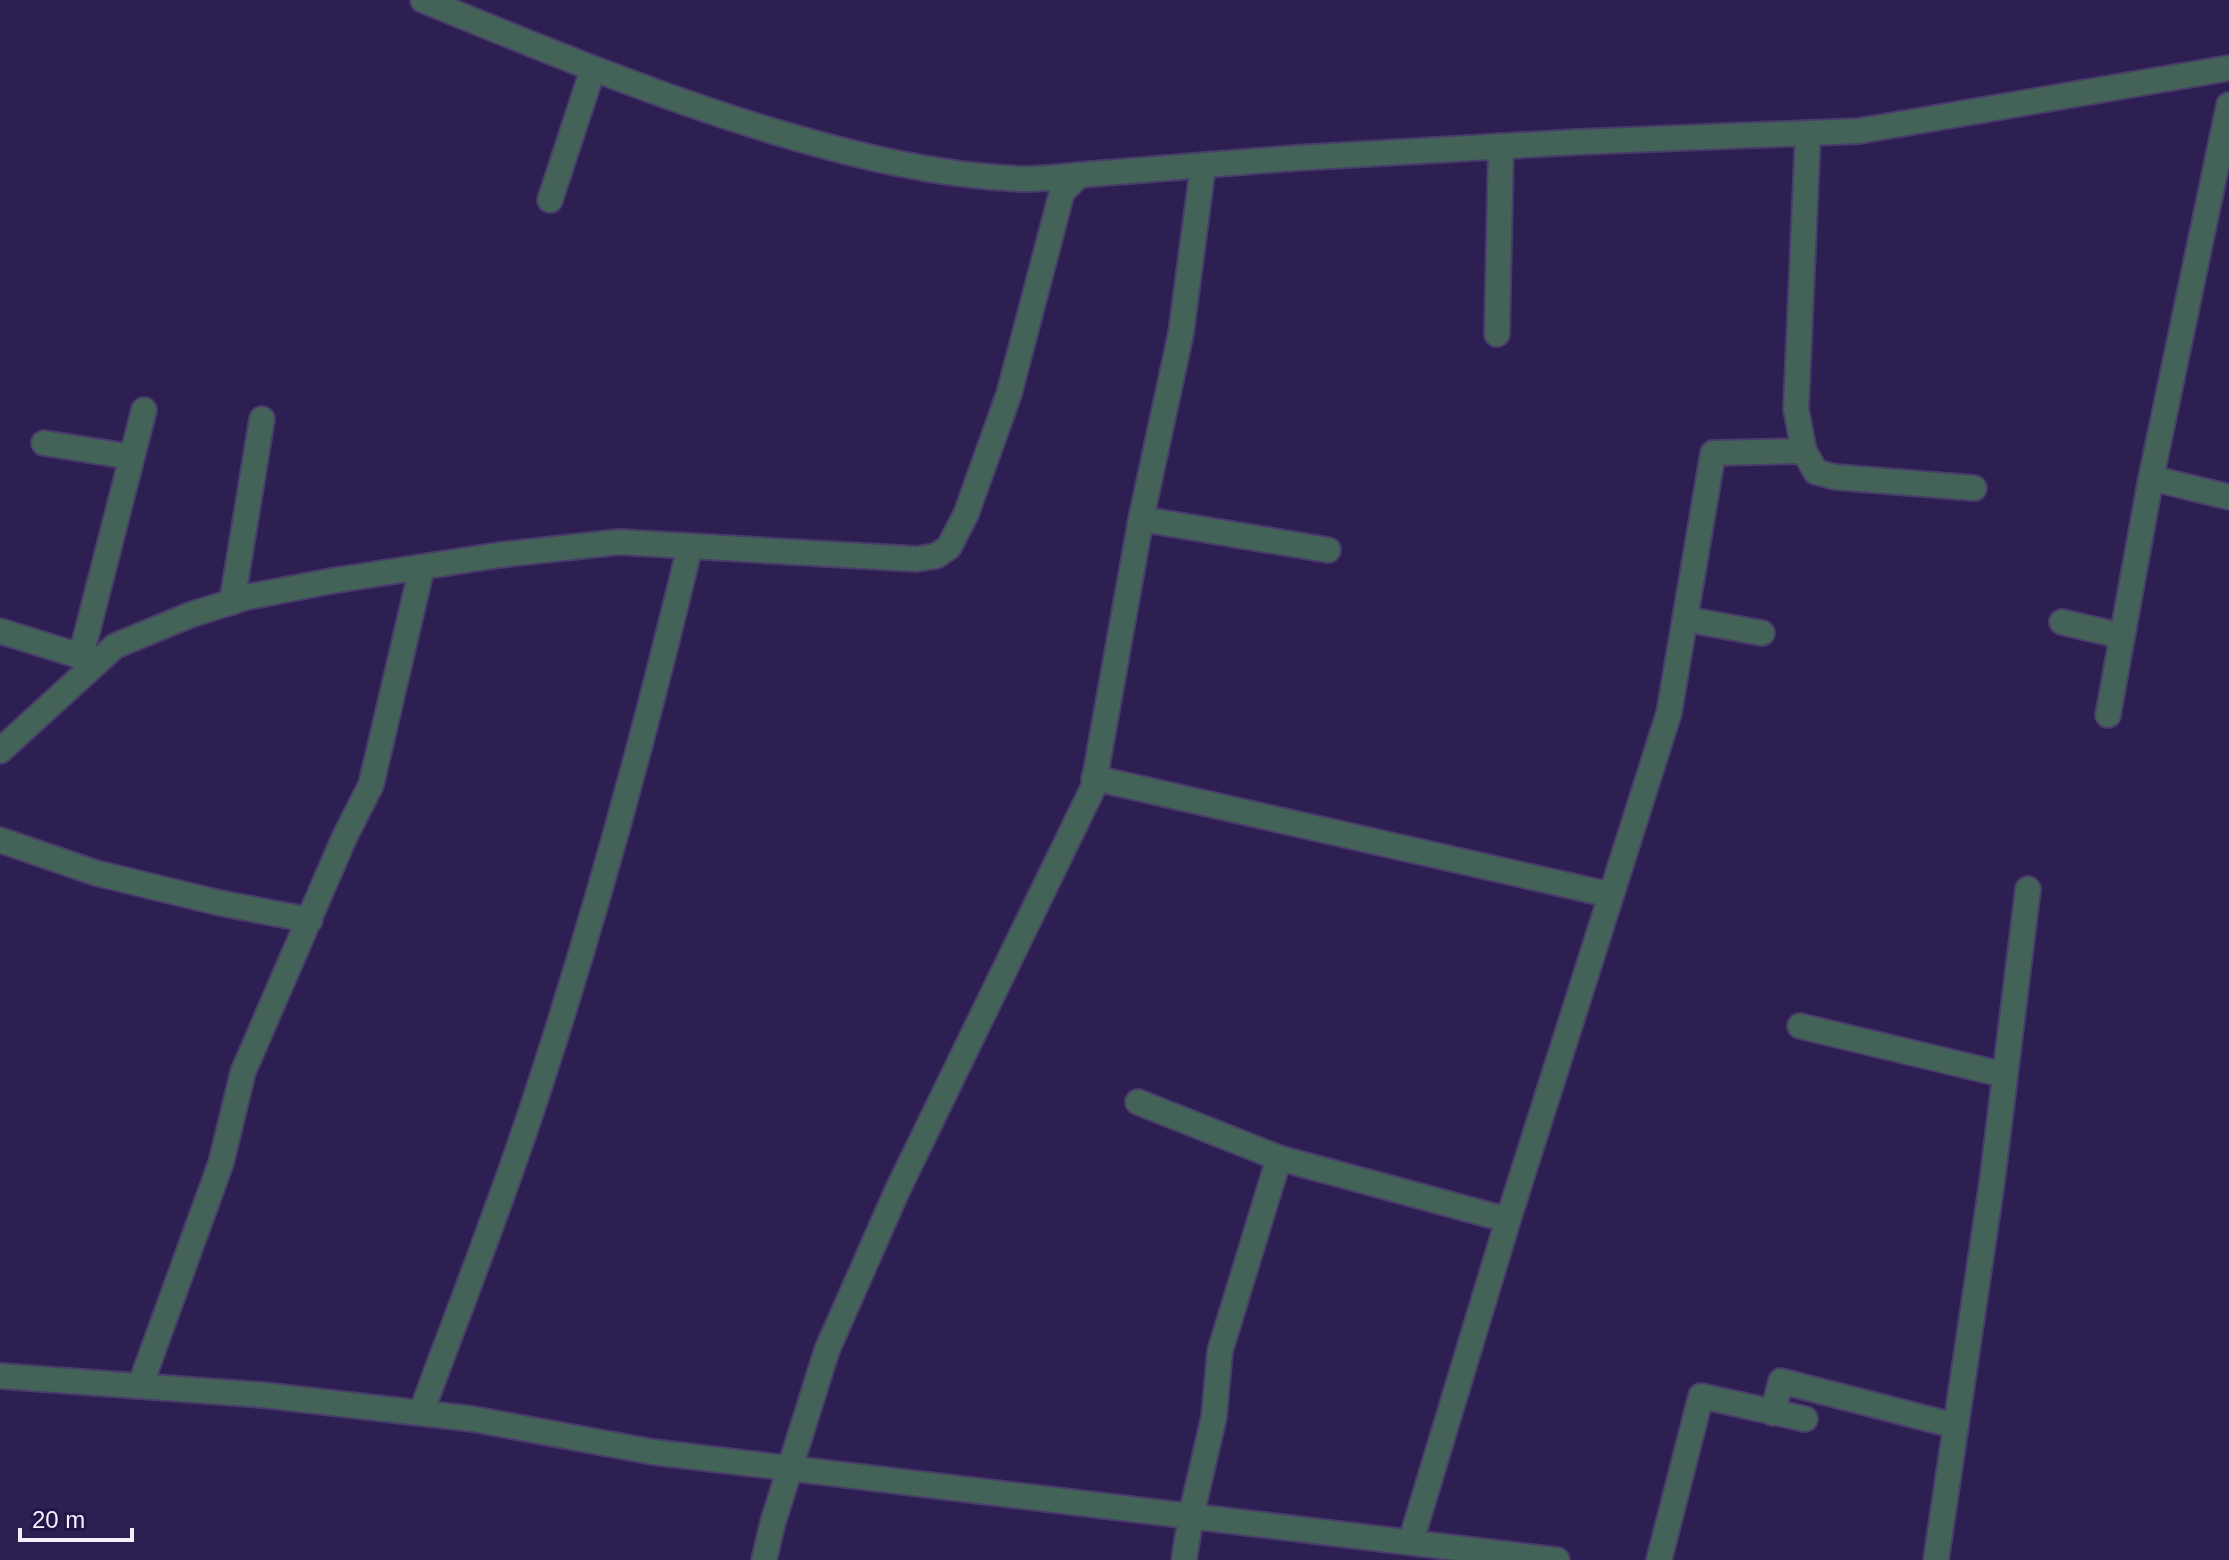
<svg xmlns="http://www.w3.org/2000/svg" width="2229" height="1560" font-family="Arial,sans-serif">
<rect width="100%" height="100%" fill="#2d1f52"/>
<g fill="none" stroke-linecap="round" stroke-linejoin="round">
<g stroke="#493c6a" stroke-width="28">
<path id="minor" d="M423,0C538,47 651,94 769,130C852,155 937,176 1024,179C1042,179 1061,177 1079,175
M1808,133L1796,409L1804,451L1816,472L1835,477L1974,488
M550,200L593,69
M1497,334L1501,146
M44,443L132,457
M2151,478L2229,497
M1141,519L1328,550
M232,602L262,419
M1685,619L1762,633
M2062,622L2122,636
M0,631L96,661
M81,656L144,410
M2108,715L2151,478L2229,105
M1094,778L1611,895
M0,840L96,873L220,903L310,920
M1800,1026L2005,1075
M1138,1102L1279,1158L1508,1220
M0,1376L263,1395L473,1419L653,1452L1557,1560
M140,1386L221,1163L243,1072L345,836L371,785L422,567
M421,1413C460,1307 502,1202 537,1094C596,914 646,730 690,546
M1773,1413L1781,1381L1956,1426
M1411,1541L1508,1220L1669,713L1713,453L1804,451
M764,1560L773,1522L827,1350L898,1189L1093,788L1141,519L1181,333L1203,166
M1184,1560L1191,1516L1214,1417L1220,1351L1279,1158
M1659,1560L1701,1396L1805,1419
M1936,1560L1992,1182L2028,889"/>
</g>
<g stroke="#493c6a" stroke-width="28">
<path id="tertiary" d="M0,751L115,646L190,615L247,597L331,581L499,555L619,542L916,559L936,556L949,547L966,514L1009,394L1062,192L1079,175L1295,158L1577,142L1859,131L2229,68"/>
</g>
<use href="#minor" stroke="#436258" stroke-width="24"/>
<use href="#tertiary" stroke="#436258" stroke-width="24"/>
</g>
<path d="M20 1528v12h112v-12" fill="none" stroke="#f2f0fd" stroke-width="4"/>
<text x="32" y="1528" font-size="24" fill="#f2f0fd" stroke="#231547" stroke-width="6" paint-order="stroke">20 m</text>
</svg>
